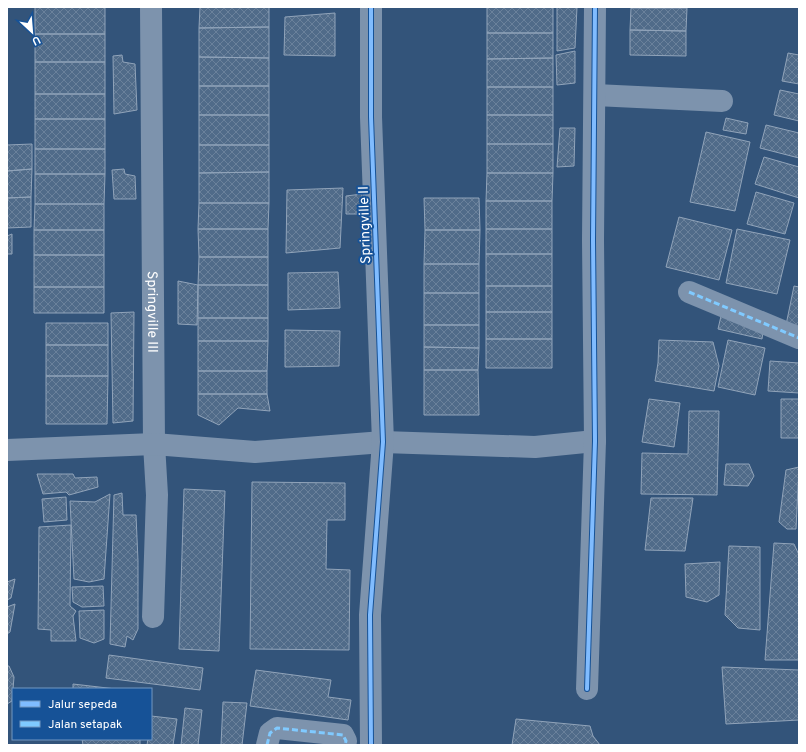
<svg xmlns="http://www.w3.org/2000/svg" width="806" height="752" font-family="Overpass,sans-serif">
<defs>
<pattern id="building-cross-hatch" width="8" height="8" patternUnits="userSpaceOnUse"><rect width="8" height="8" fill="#506b89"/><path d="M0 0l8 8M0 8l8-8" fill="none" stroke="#6a819b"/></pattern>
</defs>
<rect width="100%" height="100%" fill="#33547a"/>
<path fill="url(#building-cross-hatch)" stroke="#91a4ba" d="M35,7H105V34H35Z
M200,7H269V27L199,28Z
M487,7H553V33H487Z
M557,7H577L575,48L557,51Z
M631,8H687L686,31L630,30Z
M335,13V56L284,55L285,17Z
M269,27V58L199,57V28Z
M630,30L686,31V56L630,55Z
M487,33H553V58L487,59Z
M35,34H105V62H35Z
M575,51V83L557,85L556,55Z
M788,53L799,55V84L782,81Z
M122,55L123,62L135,64L137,110L114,114L113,56Z
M199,57L269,58V86H199Z
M553,58V87H487V59Z
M35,62H105V94H35Z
M199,86H269V115H199Z
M487,87H553V115H487Z
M780,90L799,94V121L774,115Z
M35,94H105V119H35Z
M199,115H269V145H199Z
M487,115H553V144H487Z
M726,118L748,123L746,134L723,130Z
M35,119H105V149H35Z
M766,125L799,133V158L760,148Z
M560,128H575L574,166L557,167Z
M706,132L750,142L735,211L690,202Z
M32,144V169L7,171V145Z
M487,144H553V173H487Z
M199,145H269V172L199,173Z
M35,149H105V174H35Z
M764,157L799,167V198L755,184Z
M32,169L31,197L7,198V171Z
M124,169L125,174L135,176L136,199H114L112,170Z
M269,172V203H199V173Z
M487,173H553L552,201H486Z
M35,174H105L104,204H35Z
M343,188L340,248L286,253L287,190Z
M756,192L794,203L785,234L747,224Z
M362,194L361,214H346V196Z
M31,197V227L7,228V198Z
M424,198H479L480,230H425Z
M486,201H552V229H486Z
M199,203H269L268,229H198Z
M35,204H104V230H34Z
M679,217L732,230L719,280L666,267Z
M198,229H268V257H199Z
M486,229H552V254H486Z
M737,229L790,240L777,294L726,283Z
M34,230H104V255H34Z
M425,230H480L479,264H424Z
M12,234V254H7V236Z
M486,254H552V286H486Z
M34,255H104V287H34Z
M199,257H268V285H198Z
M424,264H479V293H424Z
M338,272L340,308L288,310V273Z
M178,281L198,285L197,325L178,324Z
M198,285H268V318H198Z
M486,286H552V312H486Z
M794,286L799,287V328L786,325Z
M34,287H104V313H34Z
M424,293H479V325H424Z
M134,312L133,421L113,423L111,313Z
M486,312H552V339H486Z
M721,316L764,326L762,339L718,329Z
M198,318H268V341H198Z
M46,323H108V345H46Z
M424,325H479V348L424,347Z
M285,330L340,331L339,366L285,367Z
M486,339H552V368H486Z
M659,340L713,342L719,366L714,391L655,381L658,363Z
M728,340L765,348L755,395L718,387Z
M198,341H268L267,371H198Z
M46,345H108V376H46Z
M424,347L479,348L478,370H424Z
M770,361L799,363V393L768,391Z
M424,370H478L479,415H424Z
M198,371H267V394H198Z
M46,376H108L107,424H46Z
M198,394H267L270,411L238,408L219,425L198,415Z
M649,399L680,403L674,447L642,442Z
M781,399H799V438H781Z
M689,411H719L717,495L641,494L642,453L688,454Z
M726,464H749L754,476L748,486L724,485Z
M799,467L796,529H787L779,522L786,470Z
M37,474H73L75,478L97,477L98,487L69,495L66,492L43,494Z
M252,482L345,483V520H327L326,569L350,570L349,650L250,649Z
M184,489L225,491L219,651L179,649Z
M122,493L123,515H136L138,561V629L133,640L127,636L125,647L110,644L114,495Z
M110,494L104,579L89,582L74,579L70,501L95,502Z
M66,497L67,520L44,522L42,499Z
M651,498H693L685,551L645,550Z
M71,525L70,606L76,611L73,616L76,641H51V630L38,629L39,527Z
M774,543L794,544L799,555V660H765Z
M729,546L760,547V630L738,628L725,615Z
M720,562L719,595L707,602L686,597L685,564Z
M15,579L11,598L7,600V582Z
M103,586L104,606L82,607L73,602L72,587Z
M15,604L10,632L7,634V607Z
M104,610V639L94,643L80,638L79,611Z
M109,655L203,668L200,690L106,678Z
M7,666H9L14,677L12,701L7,704Z
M722,667L799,670V720L726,724Z
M256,670L331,680L328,697L351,700L348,720L250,706Z
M73,684L116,689H73Z
M223,702L247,703L242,745H221Z
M185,708L202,710L198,745H181Z
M151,716L177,719L173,745H147L148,739H151Z
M516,719L590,726L593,736L600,745H512Z
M82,739H140V745H83Z"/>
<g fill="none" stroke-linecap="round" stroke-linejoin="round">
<g stroke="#7d93ad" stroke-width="22">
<path id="s1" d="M151,7L154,444L157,495L153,617"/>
<path d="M595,95L722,101"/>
<path d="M689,292L799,338"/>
<path d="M7,450L154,444L255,452L383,442L535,447L595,441"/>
<path d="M587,689L595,441L593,240L595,7"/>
<path d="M267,745L270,733L277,728L343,735L346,741L345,745"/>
<path d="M371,745L370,615L383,442L371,117V7"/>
</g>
<path stroke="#80caff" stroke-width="3" stroke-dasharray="6 3" stroke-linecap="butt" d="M689,292L799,338
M267,745L270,733L277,728L343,735L346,741L345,745"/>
<g stroke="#165297" stroke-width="6">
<path id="cycleway" d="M587,689L595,441L593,240L595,7
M371,745L370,615L383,442L371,117V7"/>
</g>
<use href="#cycleway" stroke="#80bcff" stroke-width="4"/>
</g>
<g text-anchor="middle" stroke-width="4" stroke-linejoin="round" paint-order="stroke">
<g font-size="14" fill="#fff" stroke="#165297">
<text transform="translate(364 225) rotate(-92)" y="5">Springville II</text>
<text dy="5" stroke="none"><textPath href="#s1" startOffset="305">Springville III</textPath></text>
</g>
</g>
<rect width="806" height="752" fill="none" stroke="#ffffff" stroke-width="16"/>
<rect x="12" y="688" width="140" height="52" fill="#165297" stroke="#7397c1"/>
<rect x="20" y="701" width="20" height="6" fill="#80bcff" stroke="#7397c1"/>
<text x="48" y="708" font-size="12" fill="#ffffff">Jalur sepeda</text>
<rect x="20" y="721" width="20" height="6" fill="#80caff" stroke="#7397c1"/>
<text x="48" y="728" font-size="12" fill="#ffffff">Jalan setapak</text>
<g transform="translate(32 32) rotate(154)" stroke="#165297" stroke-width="3" paint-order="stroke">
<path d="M0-3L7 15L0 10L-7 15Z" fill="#ffffff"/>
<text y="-6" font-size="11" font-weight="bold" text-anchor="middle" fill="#ffffff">U</text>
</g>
</svg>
